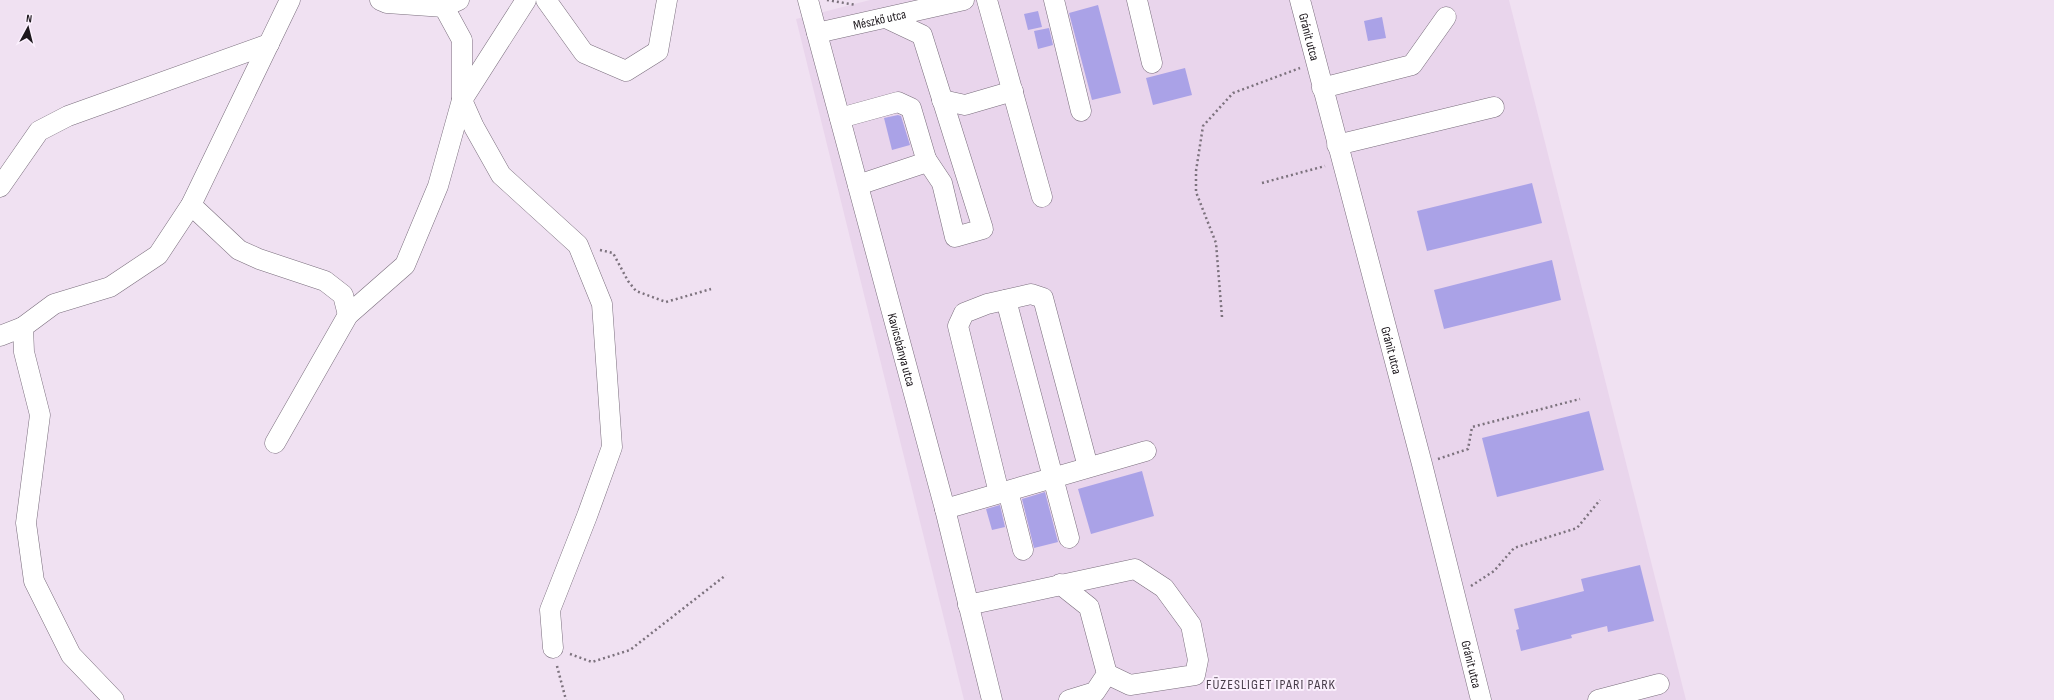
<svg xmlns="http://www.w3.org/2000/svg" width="2054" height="700" font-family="'Sofia Sans Condensed',sans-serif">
<rect width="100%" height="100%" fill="#f0e1f2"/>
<path fill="#e9d5ec" d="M870,0H1509L1686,700H964L796,19Z"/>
<path fill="#aaa2e7" d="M1098,5L1121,93L1092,100L1069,13Z
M1038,11L1042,27L1028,30L1024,14Z
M1382,17L1386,38L1368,41L1364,21Z
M1049,28L1053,45L1038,49L1034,31Z
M1185,68L1192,95L1153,105L1146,78Z
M898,115L901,116L910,145L892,150L884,118Z
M1532,183L1542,223L1427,251L1417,211Z
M1552,260L1561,300L1444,329L1434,290Z
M1589,411L1604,470L1497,497L1482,438Z
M1142,471L1154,516L1091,534L1078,489Z
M1045,492L1058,542L1034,548L1022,499Z
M1000,505L1005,527L992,530L986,509Z
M1640,565L1654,621L1608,632L1607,626L1571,635L1572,638L1521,651L1516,630L1519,629L1514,609L1584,591L1581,579Z"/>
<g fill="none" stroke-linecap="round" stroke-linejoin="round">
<g stroke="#7a6e7d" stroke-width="21">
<g id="minor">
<path d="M380,0L387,3L444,7L459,0"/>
<path d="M546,0L584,53L626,71L658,51L667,0"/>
<path id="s1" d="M808,0L945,509L992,700"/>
<path d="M987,0L1042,197"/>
<path d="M1054,0L1081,111"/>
<path d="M1137,0L1152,63"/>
<path id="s2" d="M1300,0L1422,464L1481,700"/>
<path d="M444,7L462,40V100L474,127L501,175L578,245L602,304L612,447L587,516L550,610L553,648"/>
<path d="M886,18L922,35L983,229L955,237L942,183L926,159"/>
<path id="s3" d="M817,33L964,0"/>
<path d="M1322,88L1412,65L1446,17"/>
<path d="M942,100L965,105L1013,91"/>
<path d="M840,118L898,102L911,108L927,162L858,185"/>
<path d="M1337,145L1494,107"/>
<path d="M0,187L39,131L68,116L269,44"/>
<path d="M191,205L239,250L259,259L325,281L343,295L348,315"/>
<path d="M1006,300L1069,538"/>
<path d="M0,336L23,327"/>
<path d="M275,443L348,315L405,265L438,186L462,100L526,0"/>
<path d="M1008,491L1023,550"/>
<path d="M999,493L958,326L964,313L987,304L1031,294L1043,298L1088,467"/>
<path d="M945,509L1146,451"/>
<path d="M1060,584L1089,607L1107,674L1095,692L1069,700"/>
<path d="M968,605L1135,569L1164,588L1191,625L1198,660L1195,675L1130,685L1107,674"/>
<path d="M114,700L71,655L34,581L26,523L40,415L24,352L23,327L54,304L110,287L158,255L191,205L290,0"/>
<path d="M1598,700L1659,684"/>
</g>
</g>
<path stroke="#7c727d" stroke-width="2.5" stroke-dasharray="2 3" stroke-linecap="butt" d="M827,0L856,5
M1262,183L1325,166
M600,250L613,253L628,281L636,291L666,302L711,289
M1222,317L1216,243L1196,192V171L1203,126L1233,93L1300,68
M1438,459L1468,449L1472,427L1580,399
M1471,586L1494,571L1514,548L1577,528L1600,500
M570,654L592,662L630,650L726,575
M557,666L566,700"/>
<use href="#minor" stroke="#fff" stroke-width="20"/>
</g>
<g text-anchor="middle" stroke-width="4" stroke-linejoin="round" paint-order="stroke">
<g font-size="13" fill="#1c171c" stroke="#fbf0fd">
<text dy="5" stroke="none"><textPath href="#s3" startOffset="64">Mészkő utca</textPath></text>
<text dy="5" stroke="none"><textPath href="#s2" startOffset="38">Gránit utca</textPath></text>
<text dy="5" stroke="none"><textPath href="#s1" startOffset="362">Kavicsbánya utca</textPath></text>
<text dy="5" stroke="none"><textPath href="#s2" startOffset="362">Gránit utca</textPath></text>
<text dy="5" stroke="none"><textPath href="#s2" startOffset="686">Gránit utca</textPath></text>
</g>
<g font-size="14" letter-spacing="1" fill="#473c49" stroke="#fbf0fd">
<text x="1271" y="689">FÜZESLIGET IPARI PARK</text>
</g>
</g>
<g transform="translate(28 28) rotate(7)" stroke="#fbf0fd" stroke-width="3" paint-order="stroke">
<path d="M0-3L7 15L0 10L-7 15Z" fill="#1c171c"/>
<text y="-6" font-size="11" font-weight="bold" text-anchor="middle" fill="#1c171c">N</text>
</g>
</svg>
